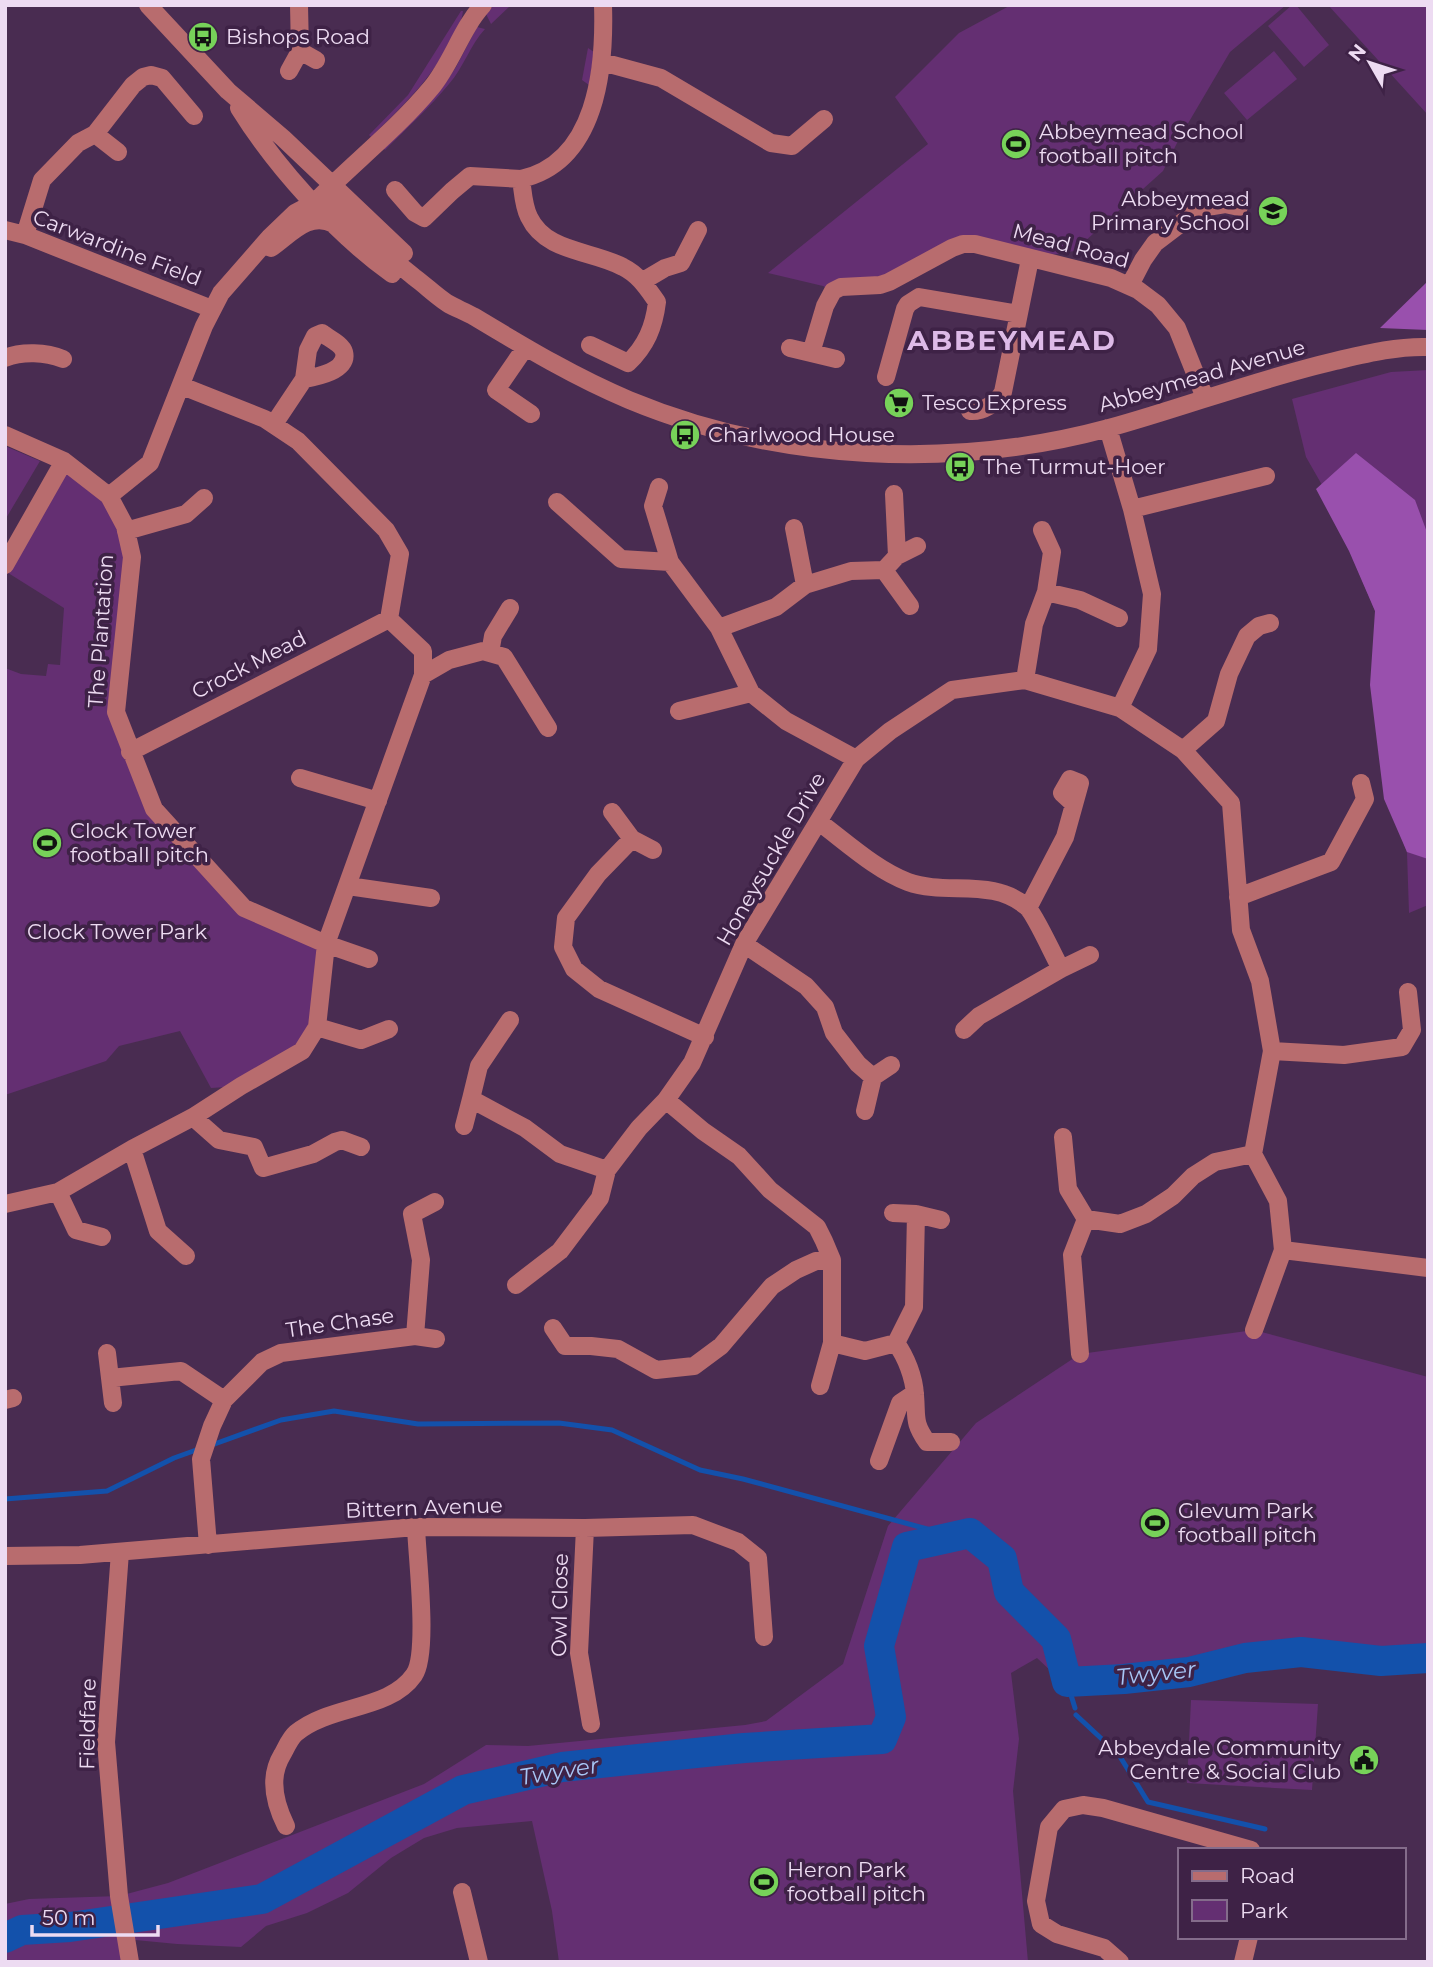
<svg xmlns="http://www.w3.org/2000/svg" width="1433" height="1967" font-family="Montserrat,sans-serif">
<rect width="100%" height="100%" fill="#492c51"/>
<path fill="#642f72" d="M494,5H511L491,24L486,14Z
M1011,5H1286L1230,52L1180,137L1163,171L1074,251L1030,259L986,247L930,260L833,291L823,286L768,273L928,144L895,97L959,33Z
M1292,5H1296L1329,45L1304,67L1268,26Z
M1328,5H1428V115Z
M461,11H463C462,22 456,31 451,41C431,79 402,107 371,137L369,135L408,95Z
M477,27L485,29C470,45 464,67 449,84C430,107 407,128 385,150L383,148L442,88L456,67Z
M588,48L594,52L589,85L582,80Z
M1274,51L1297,79L1247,120L1224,93Z
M1428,370V905L1409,913L1407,853L1388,797L1375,682V611L1322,485L1306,457L1292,399L1391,372Z
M5,446L40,461L5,520Z
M64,461L125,526L116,712L154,809L244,908L326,944L317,1027L302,1051L241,1086L211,1088L180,1031L119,1046L106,1061L5,1095V668L21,674L46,676L48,664L60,665L64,608L5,571Z
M1254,1330L1428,1377V1658L1381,1661L1301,1652L1245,1658L1189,1672L1124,1679L1070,1689L1037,1658L1011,1673L1019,1739L1013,1791L1028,1962H559L552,1911L532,1821L457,1828L424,1838L391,1858L348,1893L307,1913L266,1926L241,1947L177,1944L125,1939L130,1962H5V1904L29,1899L119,1896L168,1883L424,1784L486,1745L528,1746L745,1725L766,1721L843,1664L888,1526L976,1423L1080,1354Z
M1191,1700L1318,1704L1312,1790L1187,1783Z"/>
<path fill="#9950ad" d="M1428,281V330L1380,328Z
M1356,453L1415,500L1428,535V859L1407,852L1384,799L1370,685L1375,611L1349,551L1316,489Z"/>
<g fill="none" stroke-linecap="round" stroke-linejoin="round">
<path stroke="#1351ab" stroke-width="5" d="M209,1446L281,1420L334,1411L418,1424L559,1423L612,1430L700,1470L743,1479L931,1530L970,1533
M5,1499L107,1491L174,1458L199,1449
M1067,1682L1075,1708
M1076,1715L1119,1755L1148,1802L1265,1829"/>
<path stroke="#1351ab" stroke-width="30" d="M5,1938L22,1930L70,1927L262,1899L463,1790L562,1767L744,1748L882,1739L891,1717L879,1646L907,1547L970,1533L1002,1559L1009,1592L1056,1639L1067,1682L1124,1679L1189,1672L1245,1658L1301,1652L1381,1661L1428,1658"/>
<path stroke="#b86c6e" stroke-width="18" d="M148,5L228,91L283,138L404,253
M300,51L316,60
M602,62L661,78L771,143L792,146L824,119
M289,71L300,51L299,5
M239,108C275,166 336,234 392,274
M95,134L118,152
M521,179C597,162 605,68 603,5
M332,185L330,197L335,207C358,233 387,255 414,277C425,285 435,295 447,303C455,308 464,311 473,316C523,346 574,377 629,400C778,462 954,470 1109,428C1185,407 1258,379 1335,361C1365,354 1396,346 1428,347
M395,190L415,213L424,218L452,191L470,176L521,179C523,191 523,205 529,217C546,253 592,250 623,267C639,275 647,288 657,302C654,327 646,346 628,363L590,345
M5,230L25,235L212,309
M25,235L42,180L78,143L95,134L133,85L143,77L151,75L162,78L194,116
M271,248C291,234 309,211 334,224
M643,281L665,268L681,263L698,230
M1130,285L1143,260L1155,243L1201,208L1225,204L1239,207
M525,348L496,390L531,414
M790,348L811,353L825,306L833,291L841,287L880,285L889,282L952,248L963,244H975L1111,278L1138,290L1158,305L1177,328L1205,398
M811,353L836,359
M5,358C22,351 46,352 63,359
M886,377L905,309L908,304L919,297L1018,314
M182,386L265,419L298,441L386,530L400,554L389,619
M970,411C983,412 997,403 1003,392L1030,259
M274,424L304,379L308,350L315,336L322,333C328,338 342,344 344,352C349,371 316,377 304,379
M1108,428L1132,509L1152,594L1148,649L1120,708
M5,435L64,461L109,496L125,526L132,557L116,712L154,809L244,908L326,944L369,959
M659,487L653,506L670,562L719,628
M894,494L897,556
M109,496L150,463L204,326L221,293L270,237L295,213L314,203C352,164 396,130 431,88C452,63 461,29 483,5
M557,502L621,559L670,562
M1132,509L1266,476
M794,528L805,585
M126,531L186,514L204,498
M5,565L64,461
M884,570L910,606
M1046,592L1080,600L1119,618
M490,653L493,636L510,608
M423,675L449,660L483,651L504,657L548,728
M1025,680L1034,624L1046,592L1052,552L1042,530
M679,711L751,693
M1183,750L1216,721L1229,674L1247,636L1259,626L1270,623
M130,752L389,619
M856,759L786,721L751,693L719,628L776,607L805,585L851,571L884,570L897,556L917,546
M300,778L378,801
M612,812L632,839L598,874L566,918L563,947L574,969L599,989L705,1037
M819,822C846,842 876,870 908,882C947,896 992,877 1027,907C1036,916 1053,955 1061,969L979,1016L964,1030
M632,839L653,850
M348,886L431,898
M1238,897L1331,862L1365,799L1361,783
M1028,908L1065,837L1080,783L1070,779L1062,793L1074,804
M744,944L806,986L825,1007L834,1033L858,1064L873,1077L865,1111
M1061,969L1090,955
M510,1020L479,1066L471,1099L525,1128L560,1154L607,1170
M317,1027L361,1040L389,1029
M1272,1051L1344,1055L1402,1047L1412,1030L1408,992
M873,1077L891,1065
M666,1100L703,1131L739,1156L770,1190L817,1227L824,1241L832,1260V1343L820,1386
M193,1117L219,1140L254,1147L263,1168L313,1154L335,1142L342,1140L361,1147
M464,1126L471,1099
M1063,1137L1068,1189L1086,1219
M132,1149L158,1231L186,1256
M58,1192L76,1230L102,1237
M5,1204L58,1192L132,1149L193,1117L241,1086L302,1051L317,1027L326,944L423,675V651L389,619
M893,1213L916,1214
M1283,1250L1428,1268
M516,1285L560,1251L600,1198L607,1170L639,1128L666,1100L692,1063L744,944L856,759L890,731L952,690L1025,680L1120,708L1183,750L1231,803L1241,930L1260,981L1272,1051L1253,1154L1278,1201L1283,1250L1254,1330
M553,1328L565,1346H591L618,1349L656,1370L694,1366L721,1346L772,1286L796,1270L816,1261L832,1260
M415,1336L436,1339
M832,1343L865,1351L896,1343L914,1307L916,1214L941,1220
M896,1343C906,1357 914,1377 915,1395C917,1418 913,1422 927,1442H951
M107,1353L110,1378
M1080,1354L1072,1255L1086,1219L1120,1224L1146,1214L1173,1196L1193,1176L1215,1162L1253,1154
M5,1400L13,1398
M113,1403L110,1378L181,1371L224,1400
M879,1461L900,1403L915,1393
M585,1528L579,1653L591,1724
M208,1545L201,1459L212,1426L224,1400L262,1362L281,1353L415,1336L421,1260L412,1214L435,1202
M120,1552L106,1742L119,1896L130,1962
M5,1556L80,1555L416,1527L585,1528L693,1525L738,1542L758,1558L764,1637
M286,1826C275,1804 268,1778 282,1755C286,1748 290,1738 296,1733C331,1704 389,1711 414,1675C429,1654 417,1557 416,1527
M462,1892L479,1962
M1120,1962L1104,1948L1057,1934L1041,1924L1036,1901L1049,1827L1064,1809L1083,1805L1103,1808L1251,1850
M1243,1962L1249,1937"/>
</g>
<defs>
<g id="bus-disc" transform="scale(1.575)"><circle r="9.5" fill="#77d259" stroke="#3e2246"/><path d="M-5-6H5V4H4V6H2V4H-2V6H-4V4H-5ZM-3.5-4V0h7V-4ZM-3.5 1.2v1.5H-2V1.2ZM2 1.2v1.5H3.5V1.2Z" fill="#111"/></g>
<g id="stadium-disc" transform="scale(1.575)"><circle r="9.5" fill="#77d259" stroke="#3e2246"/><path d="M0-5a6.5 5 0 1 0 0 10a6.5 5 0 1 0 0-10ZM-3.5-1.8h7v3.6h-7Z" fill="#111"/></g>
<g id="school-disc" transform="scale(1.575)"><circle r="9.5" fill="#77d259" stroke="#3e2246"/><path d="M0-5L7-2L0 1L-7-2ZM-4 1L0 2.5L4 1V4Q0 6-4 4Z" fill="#111"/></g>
<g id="supermarket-disc" transform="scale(1.575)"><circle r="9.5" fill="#77d259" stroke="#3e2246"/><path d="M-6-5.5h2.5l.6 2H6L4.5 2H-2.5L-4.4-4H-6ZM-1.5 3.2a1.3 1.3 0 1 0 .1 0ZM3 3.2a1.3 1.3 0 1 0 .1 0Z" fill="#111"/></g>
<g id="civic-disc" transform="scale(1.575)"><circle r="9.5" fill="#77d259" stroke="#3e2246"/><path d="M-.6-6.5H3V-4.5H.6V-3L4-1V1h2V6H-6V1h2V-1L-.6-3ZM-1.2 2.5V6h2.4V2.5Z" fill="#111"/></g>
</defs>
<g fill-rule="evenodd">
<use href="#bus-disc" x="203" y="37"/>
<use href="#stadium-disc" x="1016" y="144"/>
<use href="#school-disc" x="1273" y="211"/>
<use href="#supermarket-disc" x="899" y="403"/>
<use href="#bus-disc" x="685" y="435"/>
<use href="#bus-disc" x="960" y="467"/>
<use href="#stadium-disc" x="47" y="843"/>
<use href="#stadium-disc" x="1155" y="1523"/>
<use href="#civic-disc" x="1364" y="1760"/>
<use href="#stadium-disc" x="764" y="1882"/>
</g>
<g text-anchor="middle" stroke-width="7" stroke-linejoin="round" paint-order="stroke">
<g font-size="21" fill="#eddbf2" stroke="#3e2246" text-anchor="start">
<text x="226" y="44">Bishops Road</text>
<text x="1039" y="139">Abbeymead School<tspan x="1039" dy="24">football pitch</tspan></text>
<text x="1250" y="206" text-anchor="end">Abbeymead<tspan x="1250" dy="24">Primary School</tspan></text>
<text x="922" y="410">Tesco Express</text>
<text x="708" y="442">Charlwood House</text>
<text x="983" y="474">The Turmut-Hoer</text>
<text x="70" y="838">Clock Tower<tspan x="70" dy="24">football pitch</tspan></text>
<text x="1178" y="1518">Glevum Park<tspan x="1178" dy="24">football pitch</tspan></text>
<text x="1341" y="1755" text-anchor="end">Abbeydale Community<tspan x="1341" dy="24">Centre &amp; Social Club</tspan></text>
<text x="787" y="1877">Heron Park<tspan x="787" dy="24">football pitch</tspan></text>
</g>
<g font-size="21" fill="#eddbf2" stroke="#3e2246">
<text transform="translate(1071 246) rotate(15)" y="7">Mead Road</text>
<text transform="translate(117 248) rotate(21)" y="7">Carwardine Field</text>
<text transform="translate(1202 376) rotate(-16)" y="7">Abbeymead Avenue</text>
<text transform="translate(101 631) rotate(-86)" y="7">The Plantation</text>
<text transform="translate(249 665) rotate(-27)" y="7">Crock Mead</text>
<text transform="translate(771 859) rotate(-60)" y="7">Honeysuckle Drive</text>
<text transform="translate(340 1323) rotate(-8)" y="7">The Chase</text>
<text transform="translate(424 1508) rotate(-2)" y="7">Bittern Avenue</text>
<text transform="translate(560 1605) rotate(-89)" y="7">Owl Close</text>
<text transform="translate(88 1724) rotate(-89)" y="7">Fieldfare</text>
</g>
<g font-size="21" fill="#eddbf2" stroke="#3e2246">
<text x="117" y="939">Clock Tower Park</text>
</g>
<g font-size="23" font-style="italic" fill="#a7c6f5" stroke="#3e2246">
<text transform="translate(1156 1673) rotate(-6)" y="8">Twyver</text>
<text transform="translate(559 1771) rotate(-9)" y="8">Twyver</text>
</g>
<g font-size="28" font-weight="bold" letter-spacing="2" fill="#ddbae7" stroke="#3e2246">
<text x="1012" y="350">ABBEYMEAD</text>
</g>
</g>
<rect width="1433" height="1967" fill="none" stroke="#eddbf2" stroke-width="14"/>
<rect x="1178" y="1848" width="228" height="91" fill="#3e2246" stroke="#846c8b" stroke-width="2"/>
<rect x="1192" y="1871" width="35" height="10" fill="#b86c6e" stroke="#846c8b" stroke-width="2"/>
<text x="1240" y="1883" font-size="21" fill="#eddbf2">Road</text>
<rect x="1192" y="1900" width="35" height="21" fill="#642f72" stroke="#846c8b" stroke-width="2"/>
<text x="1240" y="1918" font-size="21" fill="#eddbf2">Park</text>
<g transform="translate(1370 63) rotate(309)" stroke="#3e2246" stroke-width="5" paint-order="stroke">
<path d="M0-5L12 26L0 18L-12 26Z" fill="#eddbf2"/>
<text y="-10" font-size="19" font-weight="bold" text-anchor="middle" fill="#eddbf2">N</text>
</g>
<path d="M32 1925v10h126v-10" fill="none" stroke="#eddbf2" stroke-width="3.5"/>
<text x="42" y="1925" font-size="21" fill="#eddbf2" stroke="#3e2246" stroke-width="5" paint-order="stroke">50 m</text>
</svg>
